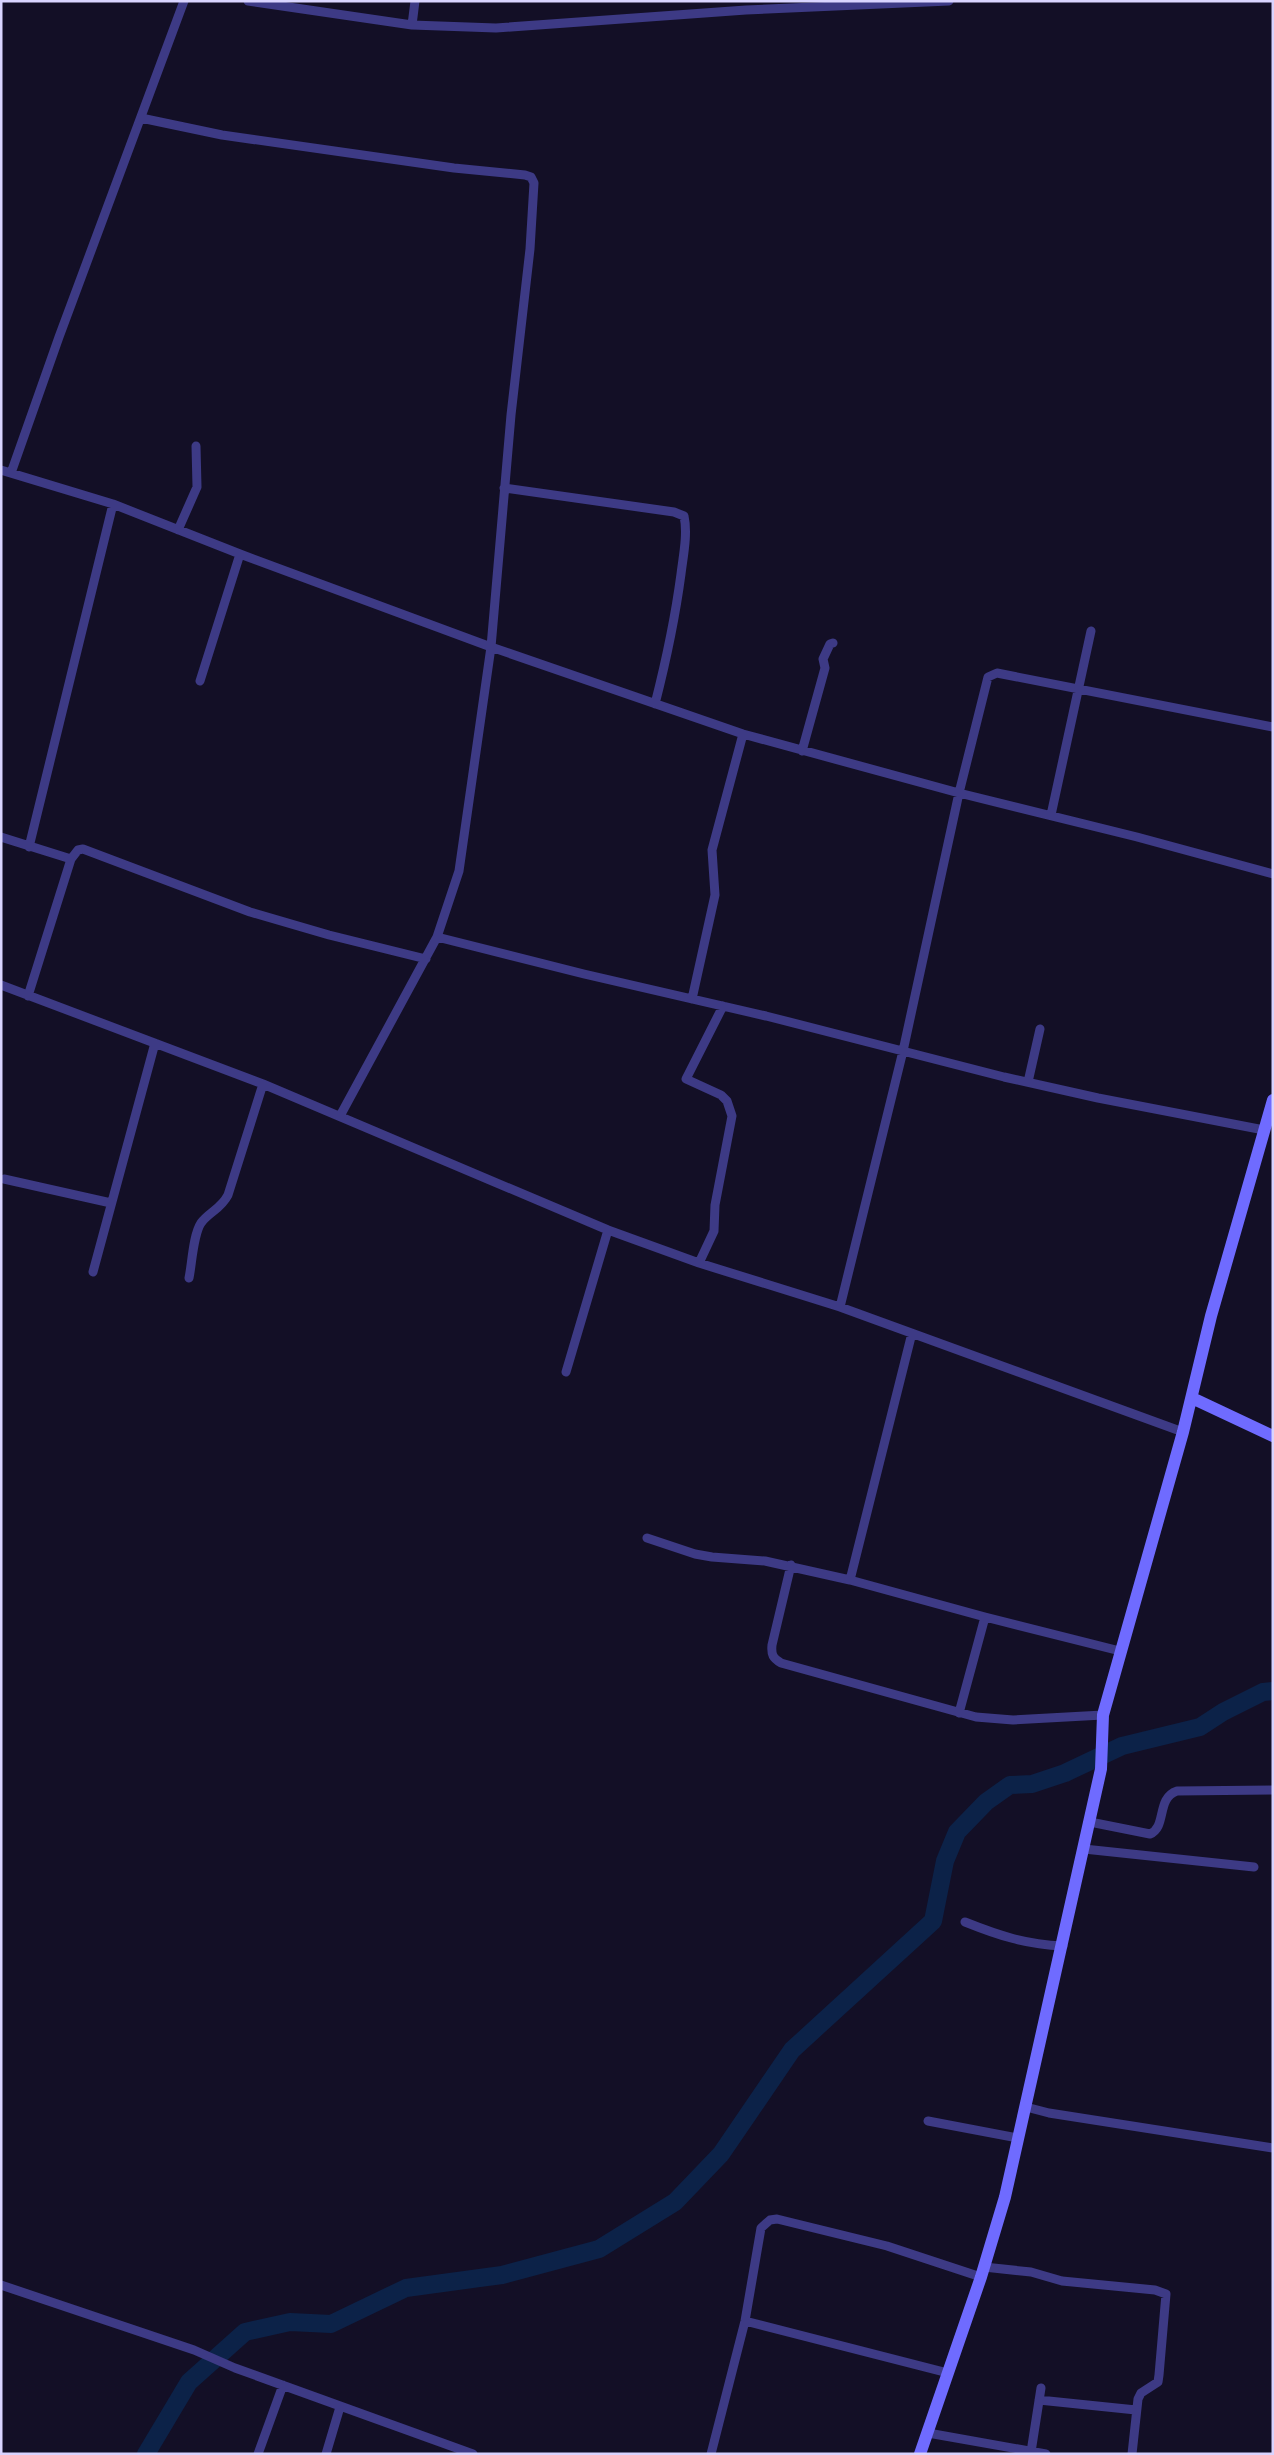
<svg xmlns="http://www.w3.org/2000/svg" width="1274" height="2455" font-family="'Space Grotesk',sans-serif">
<rect width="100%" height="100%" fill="#130f26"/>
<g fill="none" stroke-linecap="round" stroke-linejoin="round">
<path stroke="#0c2248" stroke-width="18" d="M146,2454L189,2382L245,2332L290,2322L331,2324L406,2288L502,2275L599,2249L675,2202L721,2154L792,2050L933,1921L945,1861L957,1832L986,1802L1010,1785L1032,1784L1065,1773L1122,1746L1200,1727L1223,1712L1263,1692L1273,1691"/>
<path stroke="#3d3a85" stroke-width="9" d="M248,1L412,25L496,28L746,10L949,1
M412,25L415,1
M141,118L222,135L454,168L525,175L531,177L534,183L530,249L511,415L491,647L459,871L437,937L340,1116
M1,470L113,504L240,554L491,647L743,734L959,793L1137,837L1273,874
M11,473L59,337L184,1
M504,488L674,512L684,516C688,534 683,557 681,574C675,619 666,661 655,704
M178,530L197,487L196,446
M200,681L240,554
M802,751L825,668L823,659L830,644L833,643
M1051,815L1091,631
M1,837L71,859
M29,847L113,504
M437,937L584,974L766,1016L1004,1077L1098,1098L1264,1130
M1,985L263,1084L608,1230L699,1263L840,1307L1183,1432
M28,996L71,859L78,850L83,849L250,912L329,935L426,959
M692,999L715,895L712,850L743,734
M1028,1082L1040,1029
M4,1179L111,1203
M699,1263L714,1231L715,1205L732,1116L727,1101L721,1095L686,1079L723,1006
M93,1272L155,1043
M189,1278C192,1264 193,1235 201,1223C209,1212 221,1209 228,1195L263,1084
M840,1307L903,1051L959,793L988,677L997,673L1273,727
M566,1372L608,1230
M647,1538L695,1554L712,1557L765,1561L850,1580L985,1617L1120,1651
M791,1565L772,1645C771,1655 773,1658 781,1663L976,1717L1013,1720L1103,1715
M850,1580L912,1333
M959,1713L985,1617
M1090,1822L1150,1834C1167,1827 1156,1798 1177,1791L1273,1790
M1084,1849L1254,1867
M965,1922C1000,1936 1025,1944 1063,1946
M1026,2107L1049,2113L1273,2148
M928,2121L1018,2138
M984,2267L1031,2272L1062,2281L1155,2290L1166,2294L1159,2375L1158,2382L1141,2393L1138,2399L1132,2454
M1,2285L194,2350L235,2368L473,2454
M745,2321L948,2373
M1039,2400L1136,2410
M928,2433L1046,2454
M1031,2452L1041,2388
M258,2454L283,2385
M326,2454L340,2407
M711,2454L745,2321L761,2228L770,2220L777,2219L887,2246L981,2277"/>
<path stroke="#6f6bff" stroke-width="12" d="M1192,1398L1273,1436
M920,2454L981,2277L1005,2197L1101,1769L1103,1715L1183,1432L1211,1316L1273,1100"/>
</g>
<rect width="1274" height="2455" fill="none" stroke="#d9d4ff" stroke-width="5"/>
</svg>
